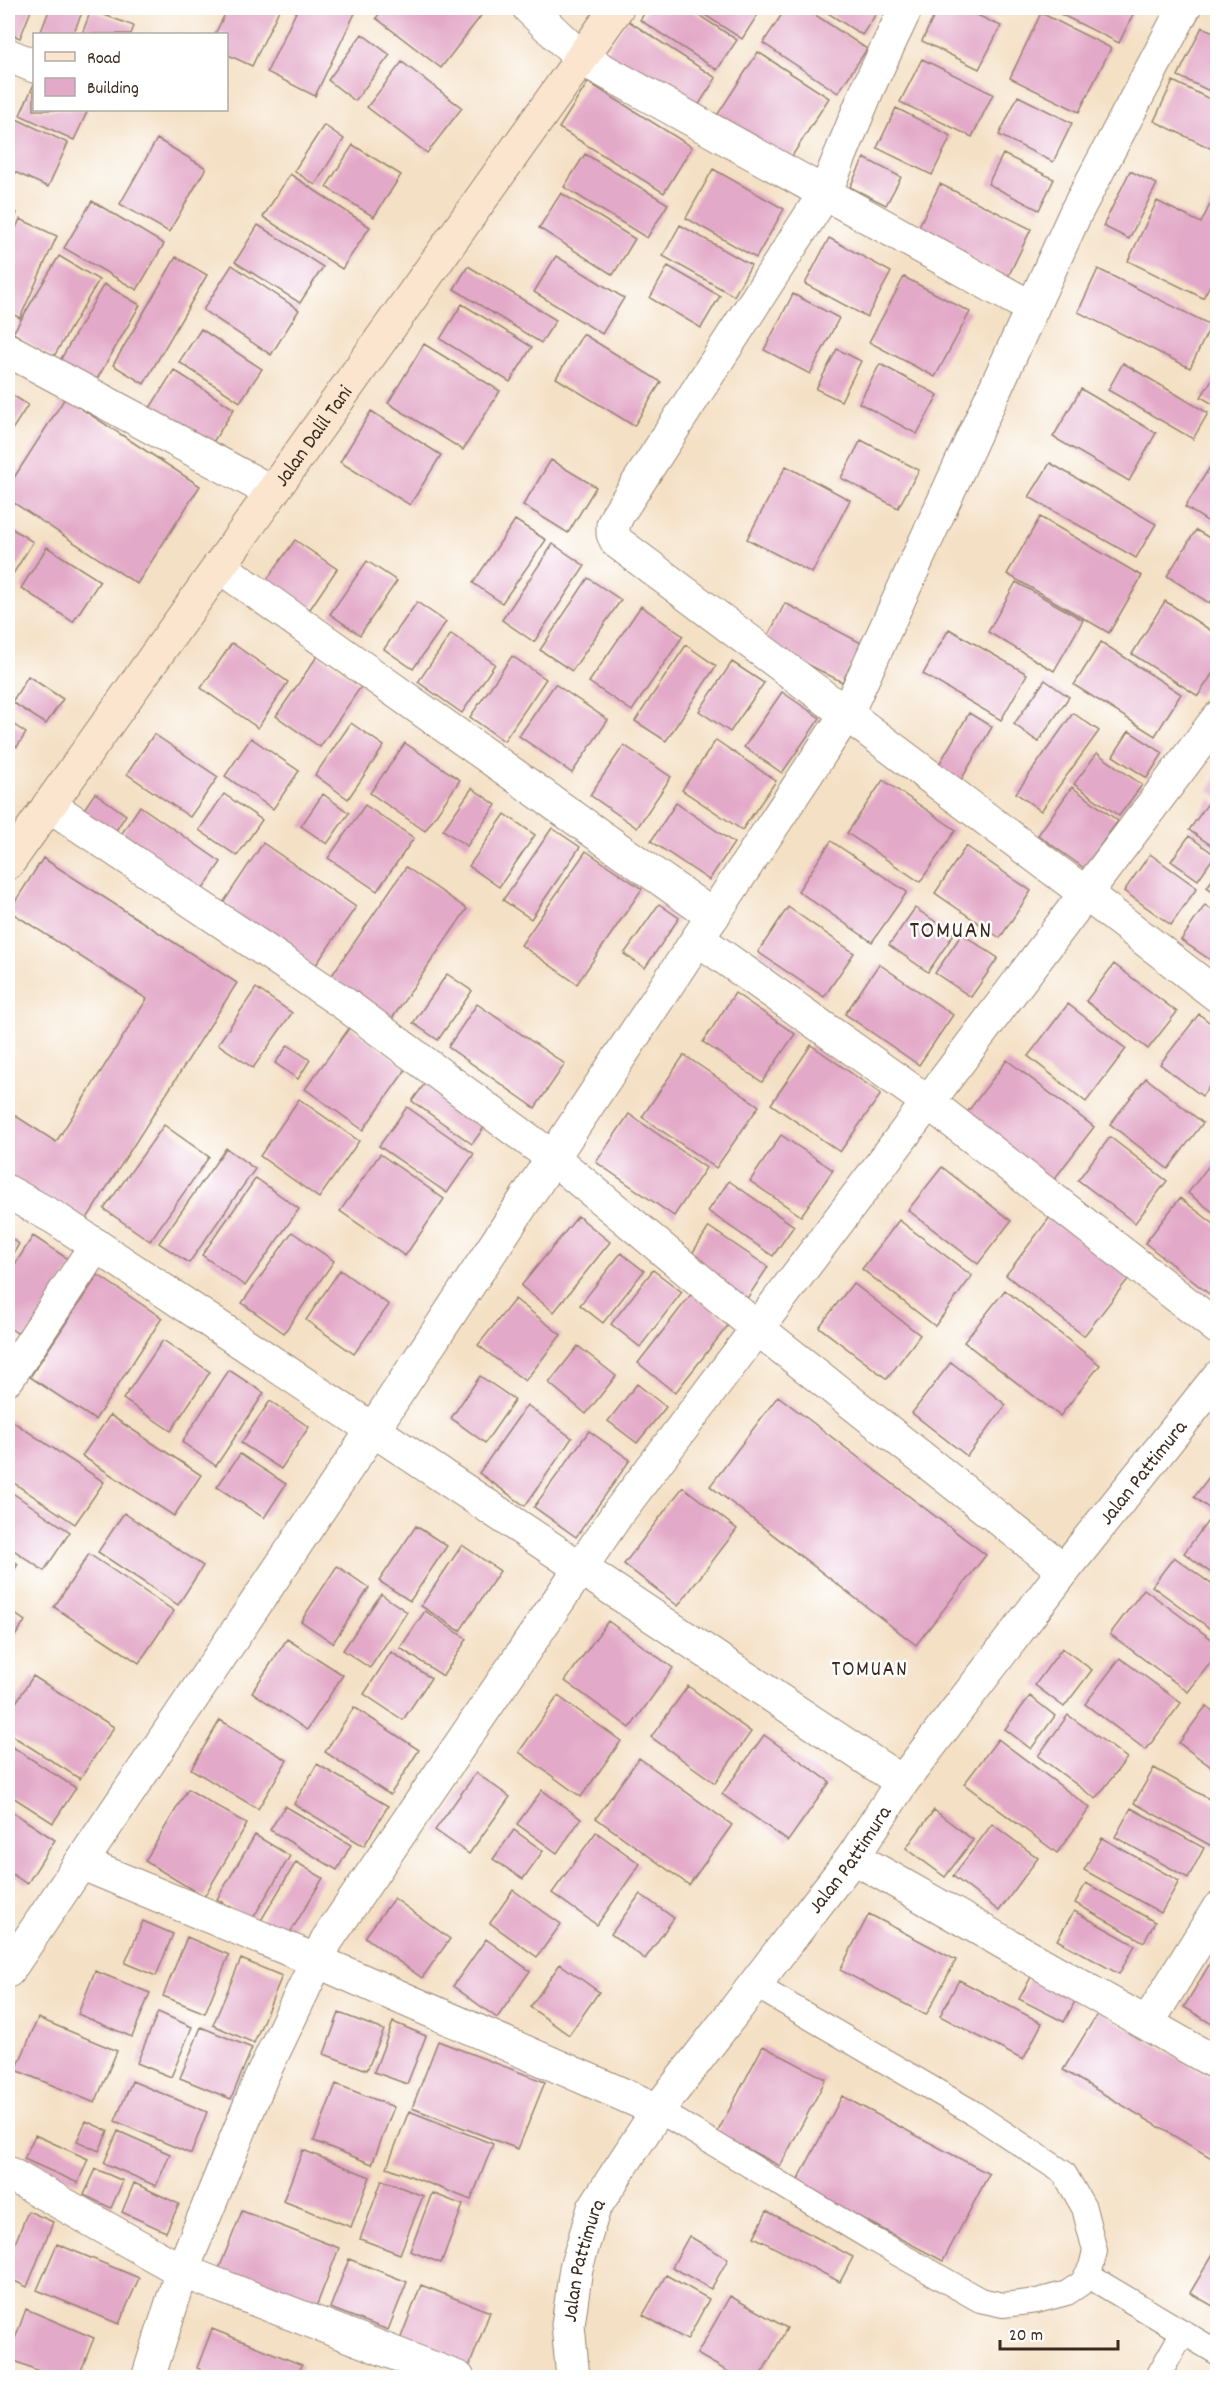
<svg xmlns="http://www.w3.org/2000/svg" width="1225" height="2385" font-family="Dekko,sans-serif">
<rect width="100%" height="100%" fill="#fff"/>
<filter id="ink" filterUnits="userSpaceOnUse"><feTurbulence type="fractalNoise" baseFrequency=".0167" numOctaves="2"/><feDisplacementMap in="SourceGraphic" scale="12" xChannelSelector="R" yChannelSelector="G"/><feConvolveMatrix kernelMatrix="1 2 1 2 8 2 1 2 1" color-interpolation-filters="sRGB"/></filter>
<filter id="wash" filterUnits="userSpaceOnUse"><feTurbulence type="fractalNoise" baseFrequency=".008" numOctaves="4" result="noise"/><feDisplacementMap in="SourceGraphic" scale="24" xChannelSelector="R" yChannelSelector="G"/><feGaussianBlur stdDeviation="1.35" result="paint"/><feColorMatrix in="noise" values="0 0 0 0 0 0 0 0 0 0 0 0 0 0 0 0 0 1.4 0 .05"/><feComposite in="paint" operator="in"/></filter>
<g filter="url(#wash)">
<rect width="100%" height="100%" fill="#f4e0c5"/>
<g id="blocks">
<path fill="#e3a9c8" d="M8,8H32L20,38L8,33Z
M50,8H84L73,34H40Z
M228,8H280L252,66L226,54V34H215Z
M298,8L357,9L315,96L267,72Z
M384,8H487L441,68L376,18Z
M648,8H688L737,40L717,70L640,20Z
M694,8H762L742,39Z
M786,8H805L867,49L838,93L763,43Z
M820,8H880L862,35Z
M938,8H962L1001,26L979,69L922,41Z
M1048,8H1136L1119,43Z
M91,10L134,26L131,34H82Z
M1041,13L1111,48L1079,112L1010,78Z
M627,20L716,78L694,112L605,54Z
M1202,27L1218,34V95L1178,76Z
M362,34L390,55L355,101L328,80Z
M758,52L829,98L787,164L716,117Z
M922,59L993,94L972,137L900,102Z
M402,62L462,108L427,153L367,107Z
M1173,81L1218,103V144L1214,150L1154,121Z
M588,82L692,147L664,193L559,128Z
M34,84V110H88L74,140L20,115Z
M1018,96L1072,123L1053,162L999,135Z
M896,108L951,136L932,175L877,148Z
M8,115L68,143L48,187L8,169Z
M324,125L344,139L315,185L294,171Z
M157,139L206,168L169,232L120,204Z
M353,145L401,175L374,217L326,187Z
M585,154L668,204L647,238L564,187Z
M1003,154L1054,179L1039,210L988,184Z
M864,158L901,177L886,205L850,187Z
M713,169L784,209L756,258L686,218Z
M1130,171L1157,184L1129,239L1103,226Z
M290,174L370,227L342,269L263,217Z
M940,184L1031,229L1008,277L916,232Z
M1218,188V270L1203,298L1128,261L1157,201L1201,223Z
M561,193L635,239L613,275L539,228Z
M92,201L164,244L137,290L64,248Z
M8,208L17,213L8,233Z
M20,219L57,236L20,318L8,312V246Z
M258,225L323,267L300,303L235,262Z
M680,225L751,265L734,296L663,256Z
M829,238L891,272L867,317L805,284Z
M59,256L99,280L53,358L13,333Z
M556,256L624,298L602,334L534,292Z
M176,257L207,275L144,384L113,365Z
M232,265L299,310L271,355L203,310Z
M468,266L556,320L541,343L454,289Z
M668,266L720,296L701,328L650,298Z
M1098,269L1211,325L1190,368L1078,312Z
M904,277L970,312L935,377L869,342Z
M104,284L140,305L93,386L57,366Z
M793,294L839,318L810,374L764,350Z
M462,304L532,347L510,382L440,339Z
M201,329L262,369L240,402L179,362Z
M583,334L661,382L634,426L556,378Z
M424,344L500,391L463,450L388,403Z
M837,349L861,361L841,401L816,389Z
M1123,363L1208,413L1193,439L1108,390Z
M880,364L938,395L917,434L859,403Z
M174,370L234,409L208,450L148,411Z
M1218,370V407L1201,397Z
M1081,389L1156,433L1129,481L1053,437Z
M8,392L28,405L8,436Z
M65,398L200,486L137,584L8,499V487Z
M371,411L441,455L410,505L340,462Z
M861,440L919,470L898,508L841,478Z
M551,460L596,487L568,533L523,505Z
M1213,462L1218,465V528L1185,507Z
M1050,463L1156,524L1136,558L1029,497Z
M786,466L850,500L812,573L747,539Z
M1040,517L1142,576L1109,633L1007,574Z
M515,520L546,540L502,603L473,583Z
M8,526L33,542L8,582Z
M1196,530L1218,543V590L1209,603L1167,576Z
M295,540L337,569L306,615L263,585Z
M553,544L585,566L534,642L502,620Z
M47,547L100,581L73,622L21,588Z
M367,561L397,581L360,635L330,614Z
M588,578L621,600L572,671L540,650Z
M1016,582L1083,620L1054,671L988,632Z
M1165,601L1218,635V665L1198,696L1132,654Z
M417,602L446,622L413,669L384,649Z
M785,603L863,644L842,682L765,642Z
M641,606L683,636L632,711L589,682Z
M949,629L1027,674L1001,720L923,674Z
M451,634L495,664L462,713L418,682Z
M1101,642L1181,694L1155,736L1074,685Z
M232,643L288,682L258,728L201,688Z
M686,645L716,666L666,741L635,721Z
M318,655L362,685L320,747L276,716Z
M512,656L546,679L504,741L470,717Z
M732,662L764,683L730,732L699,711Z
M28,676L63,699L46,724L12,702Z
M1045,680L1069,697L1038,742L1014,724Z
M555,684L608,720L572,773L519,736Z
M782,692L820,718L782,773L744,747Z
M969,713L992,727L961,780L938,766Z
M1073,713L1099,731L1041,811L1016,793Z
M8,721L26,733L17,747L8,741Z
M351,723L384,746L348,799L315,775Z
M1129,731L1163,753L1147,778L1113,756Z
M154,734L218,777L190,817L127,774Z
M251,738L299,771L273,809L225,776Z
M716,740L776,781L742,830L682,790Z
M405,743L460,780L425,831L370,793Z
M624,745L671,777L637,828L590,795Z
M1097,753L1142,785L1119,816L1074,784Z
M1218,775V797L1208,790Z
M883,780L956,830L920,882L847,833Z
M1072,787L1118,821L1084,868L1038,835Z
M472,788L496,805L467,846L443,830Z
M95,793L126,815L112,837L80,815Z
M224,794L262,820L237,856L199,830Z
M323,794L349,813L327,844L301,826Z
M1211,799L1218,804V850L1189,830Z
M676,803L734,843L709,880L651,841Z
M365,805L414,838L377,891L328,858Z
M140,806L221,862L199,895L118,839Z
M505,814L535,835L499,887L469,866Z
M552,828L580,847L531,919L503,900Z
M1189,836L1215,855L1198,880L1171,861Z
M831,841L907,892L872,942L798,891Z
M263,843L356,907L311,972L219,909Z
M966,846L1031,891L1000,938L935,893Z
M586,851L642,889L577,984L521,945Z
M1150,854L1197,888L1171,925L1124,891Z
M43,858L237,983L81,1228L8,1181V1111L56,1142L147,999L9,911Z
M406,867L467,909L391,1020L330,978Z
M1218,872V895L1207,887Z
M659,904L679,918L645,968L624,954Z
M1205,905L1218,914V965L1181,940Z
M788,907L854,953L824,997L758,952Z
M915,908L954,934L928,972L889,945Z
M962,934L998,958L971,997L935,973Z
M879,964L953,1015L919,1065L845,1014Z
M1114,964L1177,1012L1148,1049L1086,1001Z
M447,974L472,991L438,1040L413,1023Z
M256,988L292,1013L253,1068L218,1044Z
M735,993L795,1034L762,1082L703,1042Z
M477,1004L565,1064L535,1108L448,1047Z
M1068,1004L1126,1049L1086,1102L1028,1056Z
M1199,1014L1218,1029V1075L1202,1096L1160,1064Z
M350,1027L407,1068L363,1130L305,1089Z
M288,1045L310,1060L298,1079L275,1063Z
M811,1045L881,1094L840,1152L771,1104Z
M684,1055L759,1106L716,1168L642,1117Z
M1007,1060L1094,1127L1049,1186L962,1119Z
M1146,1078L1203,1123L1168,1169L1110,1124Z
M428,1079L488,1122L472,1144L412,1101Z
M299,1099L359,1141L319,1198L260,1156Z
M407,1107L474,1154L447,1193L379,1146Z
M629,1114L706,1168L674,1216L596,1162Z
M164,1125L209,1157L150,1241L104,1209Z
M781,1135L833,1170L801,1216L750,1181Z
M1110,1137L1167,1181L1135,1223L1078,1180Z
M226,1148L255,1169L189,1263L159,1243Z
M380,1154L444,1199L405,1256L340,1211Z
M1214,1159L1218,1162V1216L1188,1193Z
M942,1167L1011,1221L978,1264L908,1210Z
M256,1178L299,1209L245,1286L202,1255Z
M729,1181L794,1226L773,1256L708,1211Z
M1180,1198L1218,1227V1283L1209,1294L1145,1243Z
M578,1216L610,1242L554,1312L521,1286Z
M1050,1217L1129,1278L1084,1336L1006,1275Z
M899,1220L972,1276L935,1326L862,1269Z
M709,1227L768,1267L744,1303L686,1263Z
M292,1232L334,1261L284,1333L242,1303Z
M8,1236L19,1244L8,1263Z
M33,1236L74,1263L26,1339L8,1327V1275Z
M621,1253L644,1271L603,1323L580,1305Z
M340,1270L389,1305L354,1354L306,1320Z
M653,1270L682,1292L640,1347L611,1324Z
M98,1275L162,1318L95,1420L30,1377Z
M853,1283L920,1335L887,1379L819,1327Z
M1005,1290L1100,1365L1060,1416L964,1342Z
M692,1293L730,1323L675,1393L638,1363Z
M515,1299L561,1335L525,1381L478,1345Z
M163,1340L210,1372L171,1431L123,1399Z
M578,1346L616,1376L586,1414L549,1383Z
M951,1362L1006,1405L967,1456L912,1413Z
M229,1370L264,1393L216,1466L182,1442Z
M480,1376L515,1400L485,1443L451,1418Z
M637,1384L666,1407L637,1443L608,1421Z
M778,1396L986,1555L916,1645L710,1486Z
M270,1401L309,1427L281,1469L241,1443Z
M527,1405L572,1438L525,1506L479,1473Z
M110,1415L201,1475L174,1516L82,1456Z
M9,1419L104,1482L75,1524L8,1479Z
M589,1431L630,1460L576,1537L534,1507Z
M240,1454L286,1484L264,1518L217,1487Z
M1218,1465V1515L1194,1497Z
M683,1487L737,1529L678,1606L624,1564Z
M8,1490L70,1532L44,1571L8,1546Z
M124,1513L203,1566L178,1605L98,1552Z
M1208,1521L1218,1528V1578L1184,1553Z
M416,1526L447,1546L410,1601L379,1581Z
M462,1545L500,1571L460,1631L421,1606Z
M89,1554L174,1611L139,1663L54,1607Z
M8,1557L18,1564L8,1580Z
M1174,1557L1218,1589V1629L1215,1632L1152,1586Z
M337,1566L369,1588L333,1643L301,1621Z
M1144,1589L1218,1644V1653L1188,1692L1110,1634Z
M381,1594L407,1612L370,1668L343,1650Z
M8,1609L25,1621L8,1647Z
M425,1611L467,1639L443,1676L400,1648Z
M608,1621L673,1668L630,1728L565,1681Z
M287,1639L343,1675L307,1730L252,1692Z
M1062,1648L1092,1670L1064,1707L1035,1685Z
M391,1652L431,1678L403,1720L364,1694Z
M1120,1658L1181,1703L1146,1750L1085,1704Z
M33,1676L114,1727L80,1779L8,1733V1715Z
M688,1686L751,1732L715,1783L651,1737Z
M558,1696L621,1741L581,1797L519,1752Z
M1030,1696L1055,1716L1031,1749L1005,1729Z
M1206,1706L1218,1715V1772L1179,1743Z
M354,1707L419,1750L390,1795L325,1752Z
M1068,1715L1127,1758L1096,1799L1038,1756Z
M220,1720L287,1760L258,1809L191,1769Z
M764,1735L830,1782L788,1841L722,1794Z
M998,1739L1090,1808L1057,1853L964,1784Z
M8,1744L76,1788L53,1823L8,1794Z
M639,1758L732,1825L689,1885L596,1818Z
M317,1764L388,1806L364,1846L294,1804Z
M1154,1768L1218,1804V1843L1215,1848L1134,1803Z
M476,1773L510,1797L469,1854L435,1830Z
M188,1789L247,1824L204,1897L145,1861Z
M542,1790L581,1819L557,1853L517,1824Z
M285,1806L351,1845L337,1870L270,1830Z
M1131,1808L1204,1848L1188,1878L1115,1837Z
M8,1809L55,1840L27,1884L8,1871Z
M934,1810L973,1840L945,1877L906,1848Z
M992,1824L1038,1858L999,1911L953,1876Z
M514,1830L543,1851L523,1879L493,1859Z
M596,1832L640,1864L597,1925L552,1893Z
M255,1835L290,1856L252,1920L217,1899Z
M1102,1838L1179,1881L1161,1913L1084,1870Z
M296,1862L323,1878L287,1938L260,1922Z
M1086,1883L1155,1922L1144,1942L1075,1903Z
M513,1890L561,1924L537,1957L490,1923Z
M640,1894L674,1918L645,1959L611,1934Z
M394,1898L450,1939L422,1978L365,1937Z
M1074,1911L1135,1945L1119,1974L1057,1940Z
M869,1914L956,1960L926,2015L840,1970Z
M143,1921L173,1934L156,1976L125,1963Z
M187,1937L229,1955L205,2013L163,1996Z
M486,1939L530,1971L497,2018L453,1986Z
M241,1959L282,1976L254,2043L213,2025Z
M1212,1960L1218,1963V2028L1184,2007Z
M560,1964L599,1992L569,2035L530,2007Z
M1036,1968L1080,1992L1064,2022L1019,1999Z
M95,1971L150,1993L132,2037L78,2014Z
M959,1980L1042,2023L1023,2060L940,2016Z
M1099,2011L1218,2082V2162L1063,2070Z
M158,2012L192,2027L171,2077L137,2063Z
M339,2013L384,2030L367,2070L324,2054Z
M38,2018L117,2051L95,2103L16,2070Z
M393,2022L426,2036L407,2084L374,2072Z
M201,2027L252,2048L231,2099L180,2078Z
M438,2041L545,2082L518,2149L412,2108Z
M763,2046L826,2079L780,2166L717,2133Z
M132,2081L207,2112L191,2154L115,2121Z
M336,2084L394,2107L372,2164L314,2141Z
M842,2096L989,2174L943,2261L796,2184Z
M409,2111L493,2144L471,2200L387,2167Z
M86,2121L108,2131L99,2151L77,2141Z
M118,2131L170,2154L156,2186L104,2163Z
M35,2135L88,2159L78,2183L24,2159Z
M303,2150L370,2177L351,2227L283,2201Z
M96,2169L123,2181L111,2208L84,2195Z
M382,2180L423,2196L400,2254L360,2239Z
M134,2183L179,2204L166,2232L122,2212Z
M432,2193L463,2205L441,2263L410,2251Z
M28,2211L53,2222L27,2287L8,2278V2261Z
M242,2211L339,2248L316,2307L219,2269Z
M767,2211L853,2257L840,2282L754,2237Z
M689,2236L728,2259L711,2289L672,2267Z
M57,2244L139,2278L119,2324L37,2290Z
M1218,2245V2309L1190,2293Z
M349,2259L407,2282L388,2330L330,2308Z
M666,2275L709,2299L687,2340L643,2315Z
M421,2285L490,2312L469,2367L400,2340Z
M730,2296L787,2328L759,2378H739L697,2354Z
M26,2309L94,2338L78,2378H55L8,2358Z
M212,2329L302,2365L297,2378H222L197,2368Z"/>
</g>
</g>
<g filter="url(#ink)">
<use href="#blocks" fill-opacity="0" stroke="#988572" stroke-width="1.5"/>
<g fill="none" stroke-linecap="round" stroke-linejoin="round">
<g stroke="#988572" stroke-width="26">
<path id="lane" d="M658,2110L872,2239L980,2300L1003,2305L1037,2301L1067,2293L1082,2283L1091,2267L1095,2251L1084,2208L1064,2173L972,2112L753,1984
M1087,2275L1218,2353
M1157,2378L1183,2332"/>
</g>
<g stroke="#988572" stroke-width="35">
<g id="street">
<path d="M529,8L581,58L1032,308"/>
<path d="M906,8L868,88L825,193L618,514L613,525V534L617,542L1085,893L1218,996"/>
<path d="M8,55L34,66"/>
<path d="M8,350L272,492"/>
<path d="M219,566L713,916"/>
<path d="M49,805L342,1002L553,1158L757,1328L1064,1570"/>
<path d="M698,939L928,1102L1218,1328"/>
<path d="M8,1192L55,1218L902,1782"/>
<path d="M8,1378L96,1245"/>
<path d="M853,1857L1218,2064"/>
<path d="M81,1863L317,1961L658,2110"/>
<path d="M8,1971L372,1431L847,713L1076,212L1184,8"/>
<path d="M1148,2022L1218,1909"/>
<path d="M8,2173L182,2271L458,2378"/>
<path d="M148,2378L182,2271L261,2078L327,1940L618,1513L1218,718"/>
<path id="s1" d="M573,2378L568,2325L576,2268L594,2208L658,2110L853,1857L902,1782L1064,1570L1218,1377"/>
</g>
</g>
<g stroke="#988572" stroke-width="35">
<g id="secondary">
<path id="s2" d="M8,863L617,8"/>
</g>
</g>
<use href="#lane" stroke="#fff" stroke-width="24"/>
<use href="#street" stroke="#fff" stroke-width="33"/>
<use href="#secondary" stroke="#fbe5cf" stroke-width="33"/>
</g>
</g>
<g text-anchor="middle" stroke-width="5" stroke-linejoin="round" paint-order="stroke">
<g font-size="21" fill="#3b2a1e" stroke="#fff">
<text dy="7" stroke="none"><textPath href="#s2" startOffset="525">Jalan Dalil Tani</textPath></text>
<text dy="7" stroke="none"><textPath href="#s1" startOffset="1092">Jalan Pattimura</textPath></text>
<text dy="7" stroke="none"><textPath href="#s1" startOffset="606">Jalan Pattimura</textPath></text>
<text dy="7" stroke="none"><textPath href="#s1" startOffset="120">Jalan Pattimura</textPath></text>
</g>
<g font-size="22" letter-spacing="1.5" fill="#3b2a1e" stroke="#fff">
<text x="870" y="1675">TOMUAN</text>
</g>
<g font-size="24" letter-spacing="1.5" fill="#3b2a1e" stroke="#fff">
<text x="951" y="937">TOMUAN</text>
</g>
</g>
<rect width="1225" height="2385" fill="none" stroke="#fff" stroke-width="30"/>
<rect x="33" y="33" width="195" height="78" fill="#ffffff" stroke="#b1aaa5" stroke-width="1.5"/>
<rect x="45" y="52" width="30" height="9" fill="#fbe5cf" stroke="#b1aaa5" stroke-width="1.5"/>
<text x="87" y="63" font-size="18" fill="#3b2a1e">Road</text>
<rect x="45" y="78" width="30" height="18" fill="#e3a9c8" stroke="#b1aaa5" stroke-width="1.5"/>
<text x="87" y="93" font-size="18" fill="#3b2a1e">Building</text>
<path d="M1000 2340v9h118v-9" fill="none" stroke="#3b2a1e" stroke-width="3"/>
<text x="1009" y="2340" font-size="18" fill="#3b2a1e" stroke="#ffffff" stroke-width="4.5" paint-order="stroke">20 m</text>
</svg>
